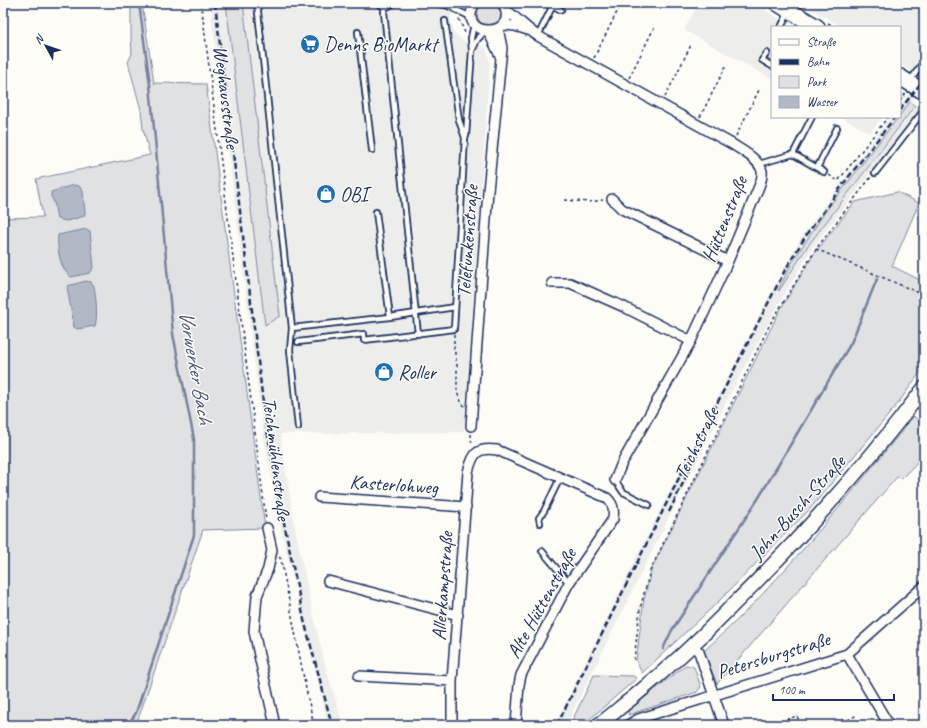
<svg xmlns="http://www.w3.org/2000/svg" width="927" height="728" font-family="Caveat,sans-serif">
<rect width="100%" height="100%" fill="#fdfcf7"/>
<filter id="ink" filterUnits="userSpaceOnUse"><feTurbulence type="fractalNoise" baseFrequency=".025" numOctaves="2"/><feDisplacementMap in="SourceGraphic" scale="8" xChannelSelector="R" yChannelSelector="G"/><feConvolveMatrix kernelMatrix="1 2 1 2 8 2 1 2 1" color-interpolation-filters="sRGB"/></filter>
<g filter="url(#ink)">
<path fill="#edeeec" d="M210,3H226L266,325L280,315L243,3H454L451,18L453,31L463,41L486,47L490,64L464,432L280,434L295,528L310,600L324,661L343,725H328L281,528L263,433Z
M699,3H753L793,27H772V79L684,30Z
M802,3H924V84L900,116V106L921,77L900,64V27H841Z
M924,96V106L813,247L778,305L725,404L566,725H555L641,548L767,300L801,238L840,184L891,117H899L825,212L793,261L778,290L779,291L807,247Z
M841,117H883L870,133Z"/>
<path fill="#e0e1e3" stroke="#7e88a0" d="M477 14a12 12 0 1 1 24 0a12 12 0 1 1-24 0Z
M131,3H142L154,83L206,84L265,528L203,530L136,725H3V218L43,217L36,179L150,155L143,129L141,110L128,62L132,54L131,36Z
M226,3H243L280,316L265,325Z
M910,102L915,106L807,247L779,291L778,290L793,261L825,212Z
M897,192L919,203L892,266L924,282V367L896,406L809,510L716,604L642,673L636,661L644,599L652,568L780,310L814,254L855,202Z
M914,416L924,428V455L902,478L897,477L717,684L704,651C721,635 739,619 755,602C811,543 863,479 914,416Z
M686,665L694,667L701,687L697,692L628,715L629,710Z
M594,675L633,676L637,678L583,725H570Z"/>
<path fill="#b3b8c5" stroke="#76819c" d="M73,185L79,186L83,191L85,213L84,216L67,221L57,219C55,212 56,203 51,197V192Z
M86,229L90,231L94,267L90,273L71,277C59,268 57,248 58,235Z
M86,281L91,282L94,286C96,298 98,316 95,326L77,329L74,327L67,286Z"/>
<g fill="none" stroke-linecap="round" stroke-linejoin="round">
<path stroke="#76819c" stroke-width="2.5" d="M663,649L672,630L758,499L851,343L877,279
M128,725L136,713L194,535V439L173,334L150,85L139,3"/>
<g stroke="#1b2f5e" stroke-width="8">
<path id="lane" d="M257,3L292,328L390,317
M379,3L382,6L387,7L394,3
M436,3L446,5L475,3
M548,3L561,10
M448,6L471,17
M385,7L384,12L418,334
M781,27L789,12
M358,32L372,150
M538,36L553,5
M473,49L477,40L485,31
M767,53L762,60L772,66
M910,81L924,61
M466,136L472,51L471,38L474,24
M793,154L812,117
M759,164L793,154L824,172
M817,168L837,128
M875,173L924,110
M376,212L390,317L455,307
M292,328L290,350L298,427
M298,342L364,334V340L454,329L465,138L459,120L445,21
M615,480L623,492L649,505
M540,523L539,518L544,511L560,478
M542,551L569,583"/>
</g>
<g stroke="#1b2f5e" stroke-width="12">
<path id="street" d="M475,3C454,40 524,38 502,3
M506,10C517,18 526,28 538,36L732,144C741,150 759,159 762,171C763,177 760,184 758,189L728,261L691,341L622,463L615,480
M502,25L515,26L528,30
M488,31L501,58
M612,199L622,209L728,261
M552,283H570L624,307L691,341
M471,426L488,191L502,48L498,28
M319,497L466,507
M267,528L272,550L268,569L257,596L254,631L260,660L275,725
M328,581L458,615
M692,645L699,652L724,725
M847,654L889,725
M359,676L452,681
M452,725V681L468,472C473,454 476,447 497,450L607,498C614,505 614,510 613,519L569,583L521,675L519,685L516,725
M628,725L638,719L847,654L924,586"/>
</g>
<g stroke="#1b2f5e" stroke-width="16">
<path id="secondary" d="M598,725C610,717 620,707 631,699C665,671 697,642 727,611C798,541 865,467 924,388"/>
</g>
<g stroke="#1b2f5e" stroke-width="18">
<path id="primary" d="M777,3L817,27
M900,77L924,92"/>
</g>
<path stroke="#1b2f5e" stroke-width="1.5" stroke-dasharray="3 3" stroke-linecap="butt" d="M201,3L266,520
M758,3L766,8
M459,19L466,35
M828,23L835,27
M594,58L619,8
M629,78L654,28
M665,97L691,45
M900,101L906,93
M700,117L726,66
M736,136L759,90
M829,175L838,181L888,117
M565,200L589,202L603,200
M816,249L924,295
M454,334V348L457,365V392L462,404L465,406
M471,434V440L473,445
M279,557L281,559L306,689L314,725
M634,660L640,609L650,571L770,324L816,249L871,177
M769,725L797,716L801,725
M831,725L839,720H848L857,715"/>
<use href="#lane" stroke="#fdfcf7" stroke-width="4.5"/>
<use href="#street" stroke="#fdfcf7" stroke-width="9"/>
<use href="#secondary" stroke="#fdfcf7" stroke-width="13"/>
<use href="#primary" stroke="#fdfcf7" stroke-width="15"/>
<path stroke="#1b2f5e" stroke-width="2.5" stroke-dasharray="6 3" stroke-linecap="butt" d="M215,3L265,419L283,518L304,620L332,725
M900,110L924,79
M669,512L697,454
M557,725L680,476L784,272L805,237L847,179L895,117"/>
</g>
</g>
<defs>
<g id="supermarket-disc" transform="scale(1)"><circle r="9.5" fill="#1f6fb2" stroke="#fdfcf7"/><path d="M-6-5.5h2.5l.6 2H6L4.5 2H-2.5L-4.4-4H-6ZM-1.5 3.2a1.3 1.3 0 1 0 .1 0ZM3 3.2a1.3 1.3 0 1 0 .1 0Z" fill="#fff"/></g>
<g id="shop-disc" transform="scale(1)"><circle r="9.5" fill="#1f6fb2" stroke="#fdfcf7"/><path d="M-5-2.5h2.3a2.7 3.5 0 0 1 5.4 0H5L5.5 6h-11ZM-1.5-2.5h3a1.5 2.3 0 0 0-3 0Z" fill="#fff"/></g>
</defs>
<g fill-rule="evenodd">
<use href="#supermarket-disc" x="310" y="44"/>
<use href="#shop-disc" x="326" y="194"/>
<use href="#shop-disc" x="384" y="372"/>
</g>
<g text-anchor="middle" stroke-width="3" stroke-linejoin="round" paint-order="stroke">
<g font-size="20" fill="#1b2f5e" stroke="#fdfcf7" text-anchor="start">
<text x="324" y="51">Denns BioMarkt</text>
<text x="340" y="201">OBI</text>
<text x="398" y="379">Roller</text>
</g>
<g font-size="20" fill="#1b2f5e" stroke="#fdfcf7">
<text transform="translate(227 97) rotate(83)" y="7">Weghausstraße</text>
<text transform="translate(724 219) rotate(-68)" y="7">Hüttenstraße</text>
<text transform="translate(467 241) rotate(-86)" y="7">Telefunkenstraße</text>
<text transform="translate(696 443) rotate(-64)" y="7">Teichstraße</text>
<text transform="translate(277 459) rotate(83)" y="7">Teichmühlenstraße</text>
<text transform="translate(394 484) rotate(4)" y="7">Kasterlohweg</text>
<text transform="translate(797 507) rotate(-48)" y="7">John-Busch-Straße</text>
<text transform="translate(442 586) rotate(-86)" y="7">Allerkampstraße</text>
<text transform="translate(541 603) rotate(-61)" y="7">Alte Hüttenstraße</text>
<text transform="translate(773 655) rotate(-17)" y="7">Petersburgstraße</text>
</g>
<g font-size="21" font-style="italic" fill="#49587d" stroke="#fdfcf7">
<text transform="translate(196 367) rotate(80)" y="7">Vorwerker Bach</text>
</g>
</g>
<rect width="927" height="728" fill="none" stroke="#fdfcf7" stroke-width="16"/>
<rect x="8" y="8" width="911" height="712" fill="none" stroke="#1b2f5e" stroke-width="1.5" filter="url(#ink)"/>
<rect x="771" y="26" width="130" height="92" fill="#fdfcf7" stroke="#a3aaba"/>
<rect x="779" y="39" width="20" height="6" fill="#fdfcf7" stroke="#a3aaba"/>
<text x="807" y="46" font-size="12" fill="#1b2f5e">Straße</text>
<rect x="779" y="59" width="20" height="6" fill="#1b2f5e" stroke="#a3aaba"/>
<text x="807" y="66" font-size="12" fill="#1b2f5e">Bahn</text>
<rect x="779" y="76" width="20" height="12" fill="#e0e1e3" stroke="#a3aaba"/>
<text x="807" y="86" font-size="12" fill="#1b2f5e">Park</text>
<rect x="779" y="96" width="20" height="12" fill="#b3b8c5" stroke="#a3aaba"/>
<text x="807" y="106" font-size="12" fill="#1b2f5e">Wasser</text>
<g transform="translate(46 46) rotate(310)" stroke="#fdfcf7" stroke-width="3" paint-order="stroke">
<path d="M0-3L7 15L0 10L-7 15Z" fill="#1b2f5e"/>
<text y="-6" font-size="11" font-weight="bold" text-anchor="middle" fill="#1b2f5e">N</text>
</g>
<path d="M773 694v6h121v-6" fill="none" stroke="#1b2f5e" stroke-width="2"/>
<text x="779" y="694" font-size="12" fill="#1b2f5e" stroke="#fdfcf7" stroke-width="3" paint-order="stroke">100 m</text>
</svg>
